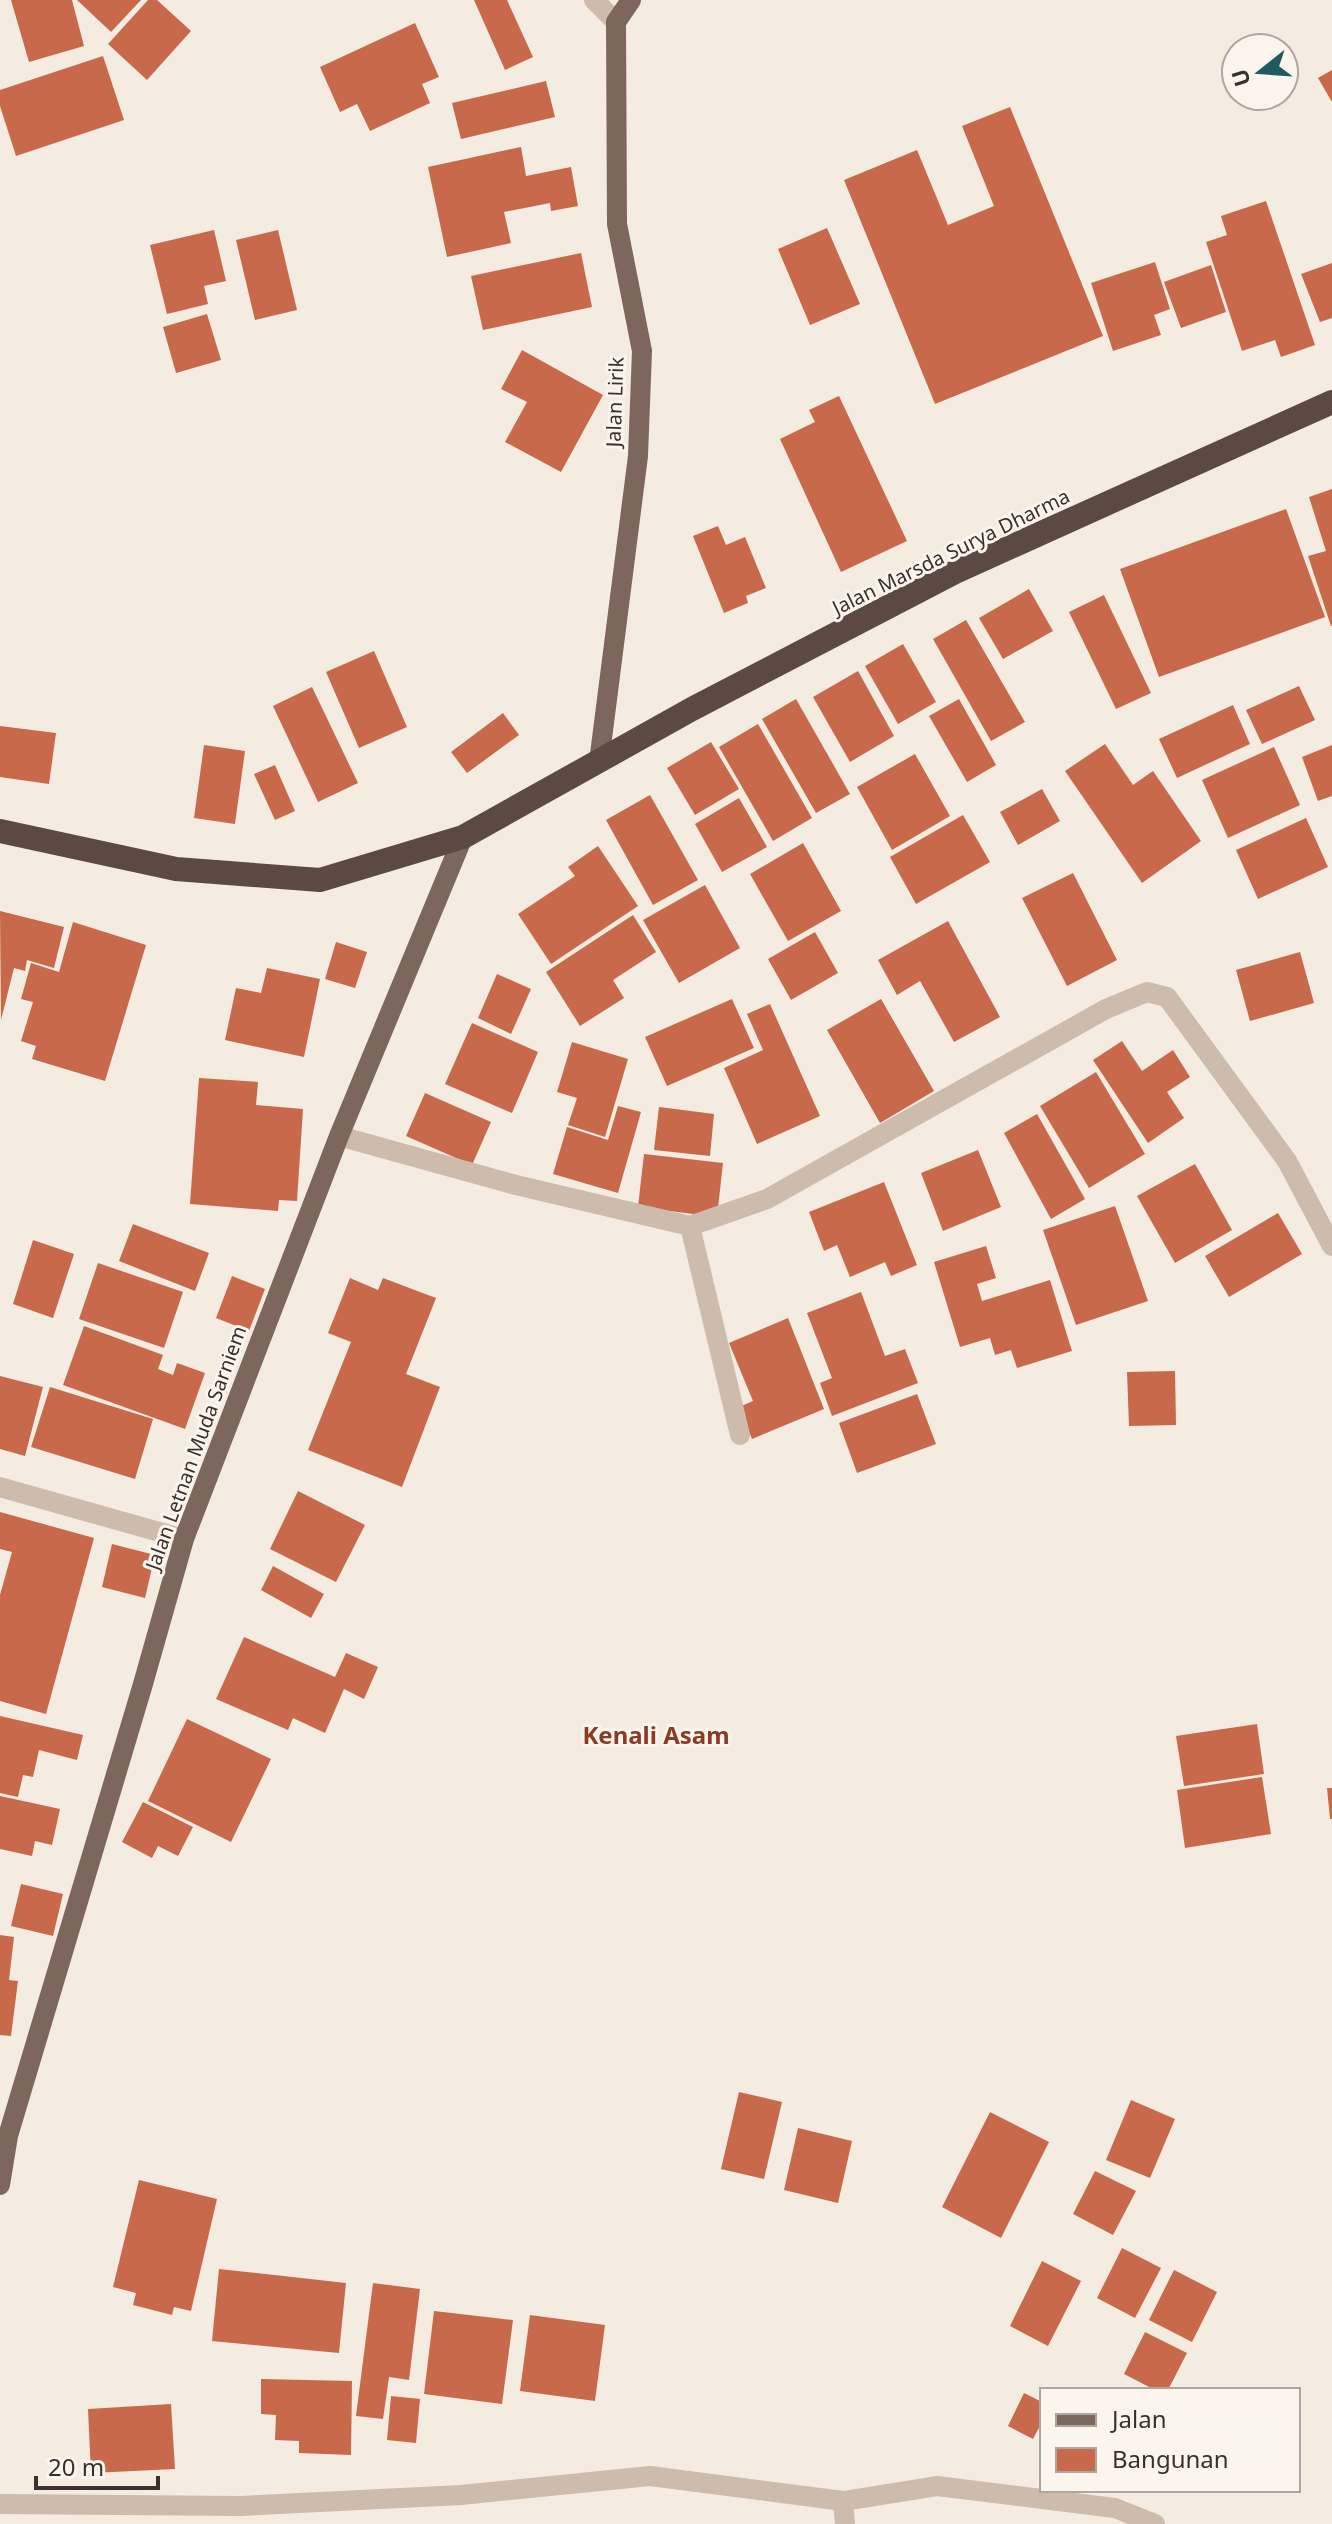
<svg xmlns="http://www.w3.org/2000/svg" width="1332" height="2524" font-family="'Noto Sans',sans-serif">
<rect width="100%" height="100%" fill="#f4ebe1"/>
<path fill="#c8694b" d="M11,0H72L84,46L29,62Z
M77,0H141L111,32Z
M148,0H157L191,31L147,80L108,44Z
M474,0H507L533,57L505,70Z
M415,23L439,77L422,84L430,103L370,131L357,104L340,112L320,67Z
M103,56L124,120L16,156L0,106V90Z
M1332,70V102L1318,78Z
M546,81L555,117L461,139L452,103Z
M1010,107L1103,336L935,404L844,180L917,150L948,225L994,206L962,126Z
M521,147L526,176L571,167L578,206L551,211L550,203L504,212L511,243L447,257L428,167Z
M1266,201L1315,345L1281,357L1275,340L1242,351L1206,242L1227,235L1221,216Z
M827,228L860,304L810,325L778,249Z
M214,230L226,281L204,286L208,304L167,314L150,245Z
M278,230L297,310L255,320L236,240Z
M581,253L592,307L483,330L471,276Z
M1155,262L1170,309L1154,315L1161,335L1113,351L1091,283Z
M1332,263V318L1320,322L1301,274Z
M1211,265L1226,312L1181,328L1164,282Z
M207,314L221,360L176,373L163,327Z
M522,350L603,395L561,472L505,442L527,402L501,389Z
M839,396L907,541L841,572L780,439L815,422L809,410Z
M1332,489V626H1331L1308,556L1326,551L1309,497Z
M1286,509L1325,617L1159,677L1120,569Z
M718,526L726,545L745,537L766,588L746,596L748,603L724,613L693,536Z
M1029,589L1053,631L1003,659L979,618Z
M1104,595L1151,693L1116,709L1069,612Z
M966,620L1025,722L991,741L933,639Z
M903,644L936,702L898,724L865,666Z
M374,651L407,727L359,748L326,672Z
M858,671L894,736L850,762L813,697Z
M1299,686L1315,720L1262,744L1246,710Z
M312,687L358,783L318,802L273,706Z
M796,699L850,794L816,813L762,719Z
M959,699L996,765L967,782L929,716Z
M1233,705L1250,744L1177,778L1159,739Z
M503,713L519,735L467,773L451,752Z
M758,724L812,818L773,841L719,747Z
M0,726L56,733L49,784L0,777Z
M711,742L739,789L695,815L667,768Z
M1105,744L1133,785L1153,771L1201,841L1142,883L1065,771Z
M204,745L245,751L235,824L194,818Z
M1332,745V796L1318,801L1302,757Z
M1274,747L1300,805L1228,838L1202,780Z
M915,754L950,816L892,850L857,787Z
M275,765L295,811L275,820L254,774Z
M1042,789L1060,821L1018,845L1000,812Z
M650,795L698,880L653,905L606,820Z
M739,798L767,847L722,872L695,824Z
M963,815L990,862L916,904L890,857Z
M1306,818L1328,867L1258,899L1236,850Z
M803,843L841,911L788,941L750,874Z
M598,846L638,906L551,964L518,914L575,876L568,867Z
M1073,873L1117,960L1067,986L1022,898Z
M705,885L740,948L679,983L643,920Z
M0,911L64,927L54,968L27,960L25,971L14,968L1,1020Z
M633,915L656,952L613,980L624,998L580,1026L546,972Z
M948,921L1000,1017L954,1042L920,981L897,995L878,960Z
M73,922L146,945L105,1081L32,1059L36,1046L21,1041L33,1002L21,999L31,963L59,972Z
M815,932L838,973L791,1000L768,959Z
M336,942L367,952L355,988L325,979Z
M1300,952L1314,1003L1250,1021L1236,970Z
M267,968L320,979L304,1057L225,1040L236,988L261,993Z
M497,974L531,989L511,1034L478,1018Z
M732,999L754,1048L667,1086L645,1037Z
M881,999L934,1091L880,1123L827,1030Z
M770,1004L820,1116L757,1144L724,1068L763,1050L747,1014Z
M472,1023L538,1052L512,1113L445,1084Z
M1122,1041L1142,1071L1173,1050L1190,1077L1167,1092L1184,1118L1148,1143L1093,1060Z
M572,1042L628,1059L605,1137L568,1125L577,1098L557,1092Z
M1096,1072L1145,1154L1089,1188L1040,1106Z
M199,1078L258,1082L256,1105L303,1109L297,1201L279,1200L278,1211L190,1204Z
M425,1093L491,1122L472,1165L406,1136Z
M618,1106L641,1112L618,1193L553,1174L567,1127L608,1140Z
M659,1107L714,1114L710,1156L654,1150Z
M1037,1114L1085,1199L1051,1219L1004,1133Z
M978,1150L1001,1207L943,1231L921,1173Z
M644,1154L723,1163L717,1217L638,1207Z
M1195,1164L1232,1230L1175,1263L1137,1196Z
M884,1182L917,1265L891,1276L885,1262L850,1277L837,1245L824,1251L809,1212Z
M1115,1206L1148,1301L1076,1325L1043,1230Z
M1278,1213L1302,1254L1229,1297L1205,1256Z
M133,1224L209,1253L195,1291L119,1261Z
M33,1240L74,1254L53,1318L13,1304Z
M986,1246L996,1278L977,1284L982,1301L1050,1280L1072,1351L1017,1368L1011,1350L995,1355L990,1338L960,1347L934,1262Z
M98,1263L183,1292L164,1348L79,1319Z
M232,1276L265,1289L249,1331L216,1318Z
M350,1278L378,1290L383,1278L436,1298L406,1374L440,1387L402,1487L308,1450L351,1342L328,1333Z
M861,1292L885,1356L905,1349L918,1383L832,1416L820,1383L832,1378L807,1313Z
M788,1318L824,1409L752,1439L739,1407L753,1401L729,1343Z
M84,1326L163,1355L158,1369L173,1375L177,1363L205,1373L185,1429L63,1385Z
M1175,1371L1176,1425L1129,1426L1127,1372Z
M0,1376L43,1387L25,1456L0,1449Z
M50,1387L153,1419L135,1479L31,1447Z
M917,1394L936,1444L857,1473L839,1423Z
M298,1491L365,1525L336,1582L270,1549Z
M0,1512L94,1538L46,1714L0,1701V1595L12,1552L0,1549Z
M112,1544L155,1555L145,1598L102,1587Z
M273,1566L324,1594L311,1618L261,1590Z
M244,1637L335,1677L346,1653L378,1667L364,1699L344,1689L325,1733L293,1718L288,1730L216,1699Z
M0,1716L83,1735L77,1760L39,1750L33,1777L23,1775L18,1797L0,1793Z
M187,1719L271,1759L231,1842L148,1801Z
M1257,1724L1264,1774L1184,1786L1176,1736Z
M1262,1777L1271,1834L1185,1848L1177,1790Z
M1327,1788H1332V1819H1330Z
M0,1796L60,1809L52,1845L35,1841L32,1856L0,1849Z
M143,1802L193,1827L178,1856L158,1846L152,1858L122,1842Z
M21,1884L63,1894L53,1936L11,1926Z
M0,1935L14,1937L9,1980L18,1981L11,2036L0,2035Z
M739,2092L782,2102L764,2179L721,2169Z
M1131,2100L1175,2119L1150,2178L1106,2160Z
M990,2112L1049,2142L1001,2238L942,2207Z
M798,2128L852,2141L838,2203L784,2190Z
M1095,2171L1136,2191L1113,2235L1073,2214Z
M139,2180L217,2199L191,2311L174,2307L172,2315L133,2305L136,2293L113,2287Z
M1122,2248L1161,2268L1135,2318L1097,2298Z
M1042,2261L1081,2281L1048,2346L1010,2326Z
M219,2269L346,2283L339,2353L212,2341Z
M1174,2270L1217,2292L1192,2342L1149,2320Z
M373,2283L420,2289L409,2380L389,2377L383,2419L356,2416Z
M434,2311L513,2320L502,2404L424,2394Z
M530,2315L605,2325L595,2401L520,2391Z
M1145,2332L1187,2353L1168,2390H1155L1124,2374Z
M261,2379L352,2381L351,2455L299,2453V2441L275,2440L276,2415L261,2414Z
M1024,2393L1042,2402V2422L1033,2439L1008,2426Z
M391,2396L420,2399L416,2443L387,2440Z
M171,2404L175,2469L91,2473L88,2409Z"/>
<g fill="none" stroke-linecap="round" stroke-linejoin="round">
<path stroke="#cdbbac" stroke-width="20" d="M594,0L616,22
M339,1136L516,1185L690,1226L767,1199L1106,1009L1147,992L1167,997L1287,1161L1332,1246
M690,1226L740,1435
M0,1487L184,1539
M843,2501L845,2524
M0,2504L241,2506L461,2495L650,2476L843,2501L937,2486L1115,2508L1155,2524"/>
<path stroke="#7d675c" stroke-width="20" d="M599,762L638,456L642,351L617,224L616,22L631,0
M0,2185L8,2136L143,1684L184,1539L339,1136L463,837"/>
<path stroke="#5c4a42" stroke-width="24" d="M0,831L176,869L320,880L463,837L692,709L955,572L1332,402"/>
</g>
<g text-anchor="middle" stroke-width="6" stroke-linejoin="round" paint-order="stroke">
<g font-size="20" fill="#3b302b" stroke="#fbf5ee">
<text transform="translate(615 402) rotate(-88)" y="7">Jalan Lirik</text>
<text transform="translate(951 552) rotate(-26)" y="7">Jalan Marsda Surya Dharma</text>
<text transform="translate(196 1448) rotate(-70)" y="7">Jalan Letnan Muda Sarniem</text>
</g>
<g font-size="24" font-weight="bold" fill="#8c3b22" stroke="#fbf5ee">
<text x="656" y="1744">Kenali Asam</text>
</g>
</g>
<rect x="1040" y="2388" width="260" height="104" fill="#fbf5ee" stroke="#aea6a0" stroke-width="2"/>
<rect x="1056" y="2414" width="40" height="12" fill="#7d675c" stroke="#aea6a0" stroke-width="2"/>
<text x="1112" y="2428" font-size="24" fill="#3b302b">Jalan</text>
<rect x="1056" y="2448" width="40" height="24" fill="#c8694b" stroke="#aea6a0" stroke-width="2"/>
<text x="1112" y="2468" font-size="24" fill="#3b302b">Bangunan</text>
<g transform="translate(1260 72) rotate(253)"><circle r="38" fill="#fbf5ee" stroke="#aea6a0" stroke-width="2"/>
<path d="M0-6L14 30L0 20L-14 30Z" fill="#1f5a5e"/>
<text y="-12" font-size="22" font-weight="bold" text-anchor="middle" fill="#3b302b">U</text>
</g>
<path d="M36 2476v12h122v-12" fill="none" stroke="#3b302b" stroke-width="4"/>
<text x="48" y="2476" font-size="24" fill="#3b302b" stroke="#fbf5ee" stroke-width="6" paint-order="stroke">20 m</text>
</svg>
